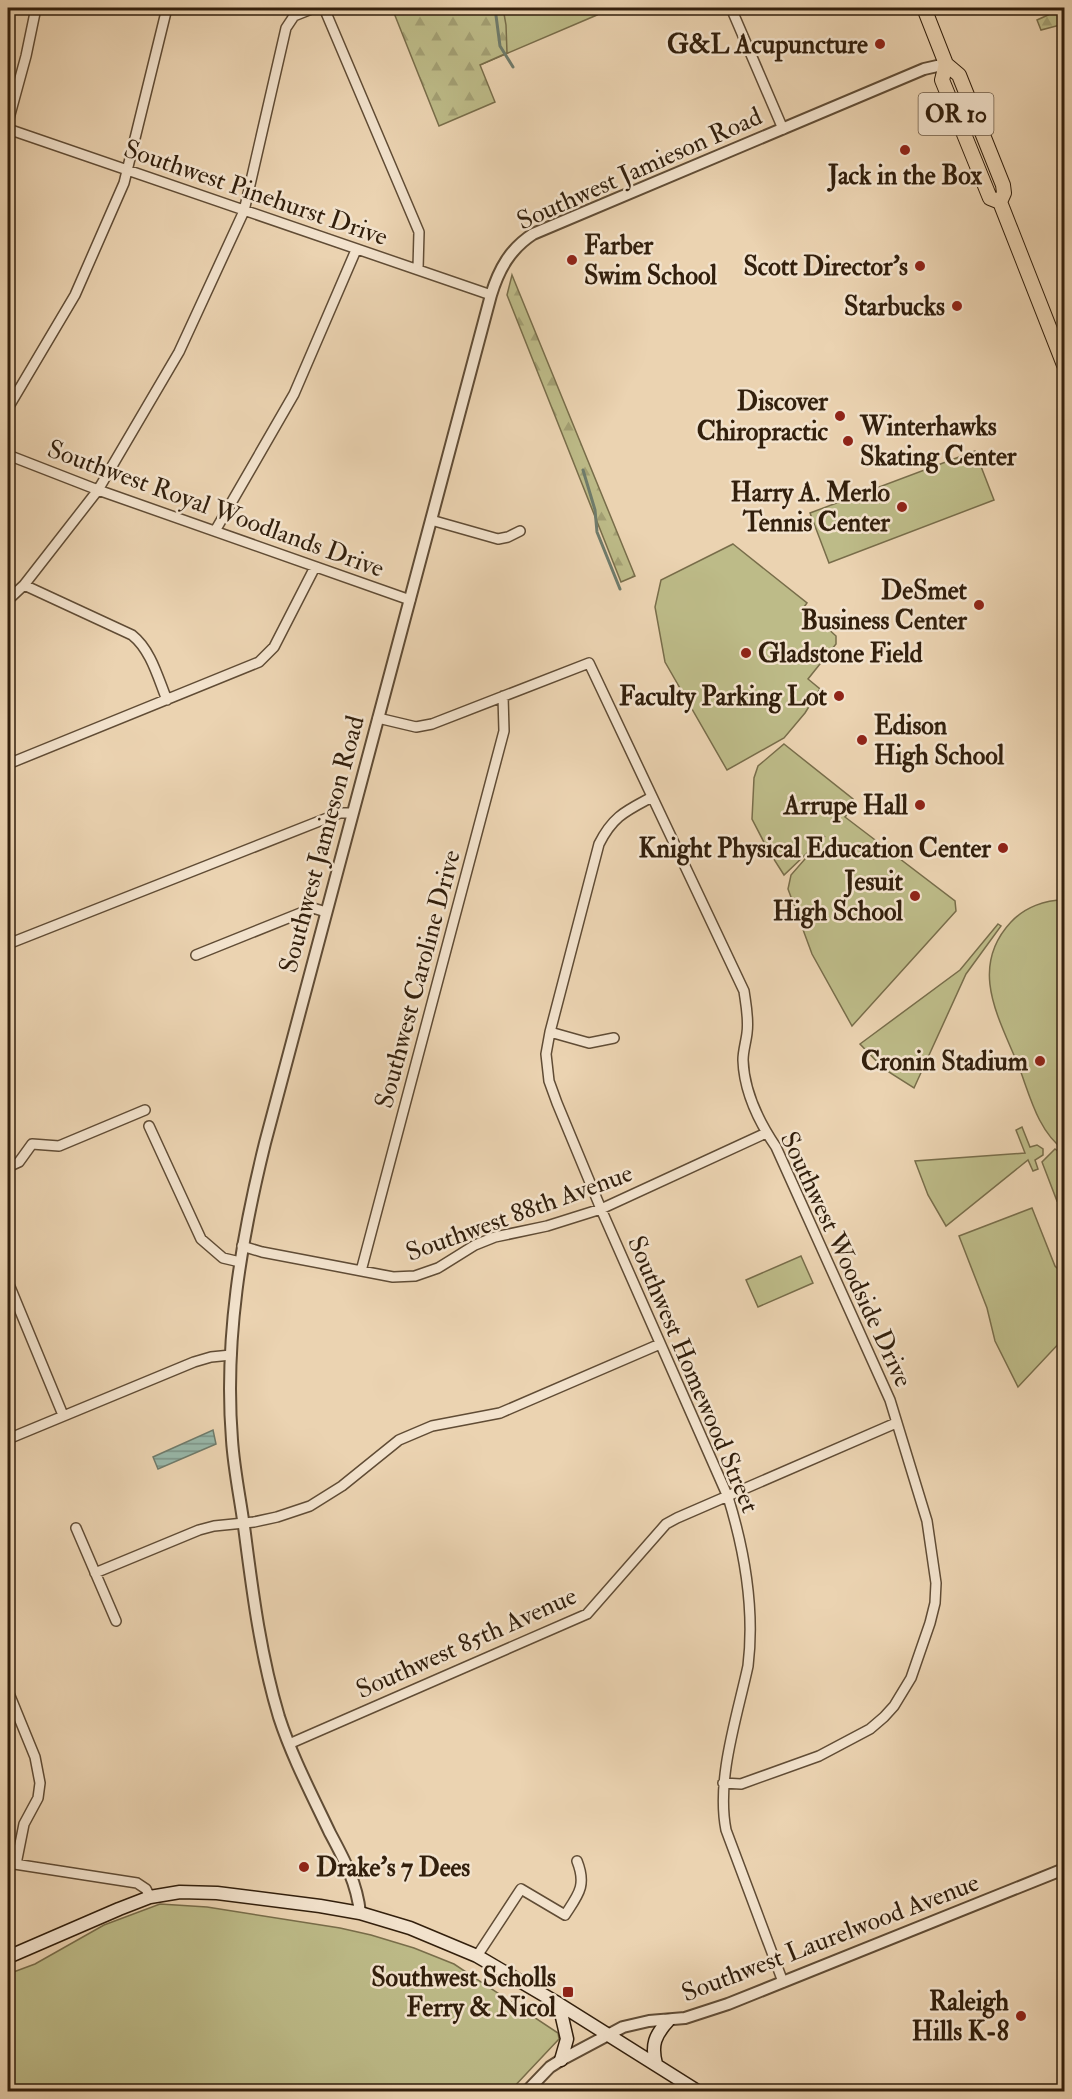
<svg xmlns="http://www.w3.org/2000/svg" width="1072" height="2099" font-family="'IM FELL Double Pica',serif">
<defs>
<pattern id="forest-firs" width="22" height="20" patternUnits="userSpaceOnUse" patternTransform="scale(1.5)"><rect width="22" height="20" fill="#bdbb88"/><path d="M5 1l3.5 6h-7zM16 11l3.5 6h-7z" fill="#a3a074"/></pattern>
<pattern id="water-rules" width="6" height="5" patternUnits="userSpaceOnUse" patternTransform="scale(1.5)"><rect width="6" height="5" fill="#98b8aa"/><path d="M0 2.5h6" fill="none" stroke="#7d9589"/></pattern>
</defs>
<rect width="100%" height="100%" fill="#ebd3b1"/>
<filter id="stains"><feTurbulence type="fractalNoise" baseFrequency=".00333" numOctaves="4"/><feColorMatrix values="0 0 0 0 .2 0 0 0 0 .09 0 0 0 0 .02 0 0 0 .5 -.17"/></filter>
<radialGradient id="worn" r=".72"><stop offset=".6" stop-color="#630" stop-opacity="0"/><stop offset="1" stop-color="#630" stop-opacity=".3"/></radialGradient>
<path fill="#bdbb88" stroke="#786d4a" stroke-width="1.5" d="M458,8H594L597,15L480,65Z
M975,451L994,500L829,563L810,513Z
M733,544L807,603L804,607L836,636V644L808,679L820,689L805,713L784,738L727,770L665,662L655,607L661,580Z
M784,744L853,799L854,807L845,817L955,901L956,911L852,1026L812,954L788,889L791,875L825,836L784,875L768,850L752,819L754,778L758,766Z
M1064,900V1150C1038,1131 1030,1096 1019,1067C999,1018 968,968 1011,922C1025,907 1045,900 1064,900Z
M998,924L1001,926L966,974L914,1088L884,1069L860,1044L960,970Z
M1022,1127L1030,1147L1037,1145L1043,1149V1155L1035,1160L1038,1169L1033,1171L1028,1160L946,1226L928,1195L915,1161L1025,1153L1016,1130Z
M1055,1149L1064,1156V1199L1057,1201L1042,1162Z
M1032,1208L1055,1266L1064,1275V1338L1018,1387L995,1341L987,1308L959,1236Z
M801,1256L813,1283L758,1307L746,1280Z
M160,1904L207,1907L340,1928L371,1935L414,1948L454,1964L558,2033L559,2039L510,2091H8V1974L35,1964L104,1925Z"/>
<path fill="url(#forest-firs)" stroke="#786d4a" stroke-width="1.5" d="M392,8H503L506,25L507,53L480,65L495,102L439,126Z
M1045,8H1064V24L1041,30L1037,20L1048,15Z
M512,275L635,576L621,582L507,295Z"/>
<path fill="url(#water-rules)" stroke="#6f7b6b" stroke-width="1.5" d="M213,1430L216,1444L158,1469L153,1457Z"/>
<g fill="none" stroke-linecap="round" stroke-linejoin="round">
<path stroke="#6f7b6b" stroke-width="3" d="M495,8L500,46L513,67
M583,470L595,510L597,532L620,589"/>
<g stroke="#604c35" stroke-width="12">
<path id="minor" d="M324,8L419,232L418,269
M731,8L783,129
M8,122L26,56L36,8
M8,129L491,295
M8,408L75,295L124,183L167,8
M8,455L98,490L410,600
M431,520L498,539L508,537L520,531
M215,531L294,394L356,250
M24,585L132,635C151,650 158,678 167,700
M8,600L24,585L98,490L179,352L244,211L286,28L294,16L314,8
M378,718L416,727L432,724L589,663L744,991C746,1005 749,1019 747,1033C746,1042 743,1051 743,1060C744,1091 759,1122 776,1147L890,1400L927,1521L936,1583L935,1603L930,1623L911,1678L894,1706L884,1717L870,1729L819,1756L741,1784L723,1783
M8,764L259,662L274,647L315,567
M652,797C626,811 613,816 599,844L550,1032L546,1054L549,1081L557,1103L601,1209L728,1497C745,1552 755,1608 748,1666C737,1717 716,1779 726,1830L783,1982
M8,944L340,813H352
M196,955L313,908L326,912
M550,1032L589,1043L614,1038
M149,1126L201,1239L223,1258L240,1262
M8,1167L19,1162L32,1144L59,1146L145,1110
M242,1246L262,1252L393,1277L415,1276L438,1268L475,1245L495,1237L547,1226L601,1209L766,1133
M361,1271L504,731L503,696
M8,1282L63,1415
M8,1439L194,1362L211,1357L231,1355
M76,1528L116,1621
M95,1573L199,1530L214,1526L254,1522L277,1517L310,1506L342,1486L399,1440L432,1426L500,1413L660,1344
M8,1691L35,1757L40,1783L38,1798L24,1824L16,1864
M289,1744L587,1614L666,1524L677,1518L896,1423
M8,1863L137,1883L146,1889L150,1897
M477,1956L521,1889L565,1915C578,1895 587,1886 577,1861"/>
</g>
<g stroke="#604c35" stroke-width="14">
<path id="tertiary" d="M360,1913C357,1883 344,1859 330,1833C312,1795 292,1757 279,1717C261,1657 253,1596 245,1534C241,1502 234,1471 232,1440C224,1340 241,1240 265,1143L491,295C499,269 510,249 533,234L924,69L946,64
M526,2092L550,2067L561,2060L623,2027L649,2021L685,2018L728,2004L1064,1869"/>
</g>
<g stroke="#321f0c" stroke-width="15">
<path id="secondary" d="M8,1957L119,1909L150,1897L180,1892L217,1893L320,1906L360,1913L410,1928L477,1956L559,2004L699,2092
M559,2004L567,2039L561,2060
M656,2064C651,2045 655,2035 668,2021"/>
</g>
<g stroke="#321f0c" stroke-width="16">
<path id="primary" d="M924,8L946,64L959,75L1003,185L1004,193L1000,202L1064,365
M946,64L942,80L990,198L1000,202"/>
</g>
<use href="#minor" stroke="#f2e2cc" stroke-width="9"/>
<use href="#tertiary" stroke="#f2e2cc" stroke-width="10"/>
<use href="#secondary" stroke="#f2e2cc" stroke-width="12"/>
<use href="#primary" stroke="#ebd3b1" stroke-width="14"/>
</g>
<g fill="#8f2418" stroke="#f2e2cc" stroke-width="2">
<circle cx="880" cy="44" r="6"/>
<circle cx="905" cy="150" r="6"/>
<circle cx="572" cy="260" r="6"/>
<circle cx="920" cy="266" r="6"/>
<circle cx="957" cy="306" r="6"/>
<circle cx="840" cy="416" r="6"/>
<circle cx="848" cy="441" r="6"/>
<circle cx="902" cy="507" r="6"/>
<circle cx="979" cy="605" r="6"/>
<circle cx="746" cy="653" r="6"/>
<circle cx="839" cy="696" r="6"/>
<circle cx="862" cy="740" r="6"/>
<circle cx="920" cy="805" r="6"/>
<circle cx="1003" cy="848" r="6"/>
<circle cx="915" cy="896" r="6"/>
<circle cx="1040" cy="1061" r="6"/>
<circle cx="304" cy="1867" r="6"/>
<rect x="562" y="1986" width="12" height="12" rx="3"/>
<circle cx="1021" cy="2016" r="6"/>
</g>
<g text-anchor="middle" stroke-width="5" stroke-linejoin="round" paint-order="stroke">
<rect fill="#f2e2cc" stroke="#6c5a46" stroke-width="1.5" x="918.5" y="93" width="75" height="42" rx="4.5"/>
<g font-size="24" font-weight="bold" fill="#321f0c">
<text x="956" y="122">OR 10</text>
</g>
<g font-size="26" font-weight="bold" fill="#321f0c" stroke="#f2e2cc" text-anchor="end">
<text x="868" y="53">G&amp;L Acupuncture</text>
<text x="905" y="184" text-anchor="middle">Jack in the Box</text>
<text x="584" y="254" text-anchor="start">Farber<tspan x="584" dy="30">Swim School</tspan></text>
<text x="908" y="275">Scott Director's</text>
<text x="945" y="315">Starbucks</text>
<text x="828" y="410">Discover<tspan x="828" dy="30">Chiropractic</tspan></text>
<text x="860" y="435" text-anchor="start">Winterhawks<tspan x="860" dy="30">Skating Center</tspan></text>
<text x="890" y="501">Harry A. Merlo<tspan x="890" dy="30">Tennis Center</tspan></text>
<text x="967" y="599">DeSmet<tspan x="967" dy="30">Business Center</tspan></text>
<text x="758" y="662" text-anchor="start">Gladstone Field</text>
<text x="827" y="705">Faculty Parking Lot</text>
<text x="874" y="734" text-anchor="start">Edison<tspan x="874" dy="30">High School</tspan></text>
<text x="908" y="814">Arrupe Hall</text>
<text x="991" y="857">Knight Physical Education Center</text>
<text x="903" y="890">Jesuit<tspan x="903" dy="30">High School</tspan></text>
<text x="1028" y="1070">Cronin Stadium</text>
<text x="316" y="1876" text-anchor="start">Drake's 7 Dees</text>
<text x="556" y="1986">Southwest Scholls<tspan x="556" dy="30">Ferry &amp; Nicol</tspan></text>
<text x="1009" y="2010">Raleigh<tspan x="1009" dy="30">Hills K-8</tspan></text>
</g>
<g font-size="26" fill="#321f0c" stroke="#f2e2cc">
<text transform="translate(639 168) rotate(-24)" y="9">Southwest Jamieson Road</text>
<text transform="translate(256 192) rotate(19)" y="9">Southwest Pinehurst Drive</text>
<text transform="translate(216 508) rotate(20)" y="9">Southwest Royal Woodlands Drive</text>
<text transform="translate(321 844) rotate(-75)" y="9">Southwest Jamieson Road</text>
<text transform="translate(417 979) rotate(-75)" y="9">Southwest Caroline Drive</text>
<text transform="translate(519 1212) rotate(-20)" y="9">Southwest 88th Avenue</text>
<text transform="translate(847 1259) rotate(65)" y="9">Southwest Woodside Drive</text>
<text transform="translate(694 1374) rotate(67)" y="9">Southwest Homewood Street</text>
<text transform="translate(466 1642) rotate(-24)" y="9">Southwest 85th Avenue</text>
<text transform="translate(830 1937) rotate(-21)" y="9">Southwest Laurelwood Avenue</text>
</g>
</g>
<rect width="1072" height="2099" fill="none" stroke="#ebd3b1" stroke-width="30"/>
<rect x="9" y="9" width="1054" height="2081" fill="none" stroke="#321f0c" stroke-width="3"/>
<rect x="15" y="15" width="1042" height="2069" fill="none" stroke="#321f0c" stroke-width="1.5"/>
<rect width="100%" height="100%" filter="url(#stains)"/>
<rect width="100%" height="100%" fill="url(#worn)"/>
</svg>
